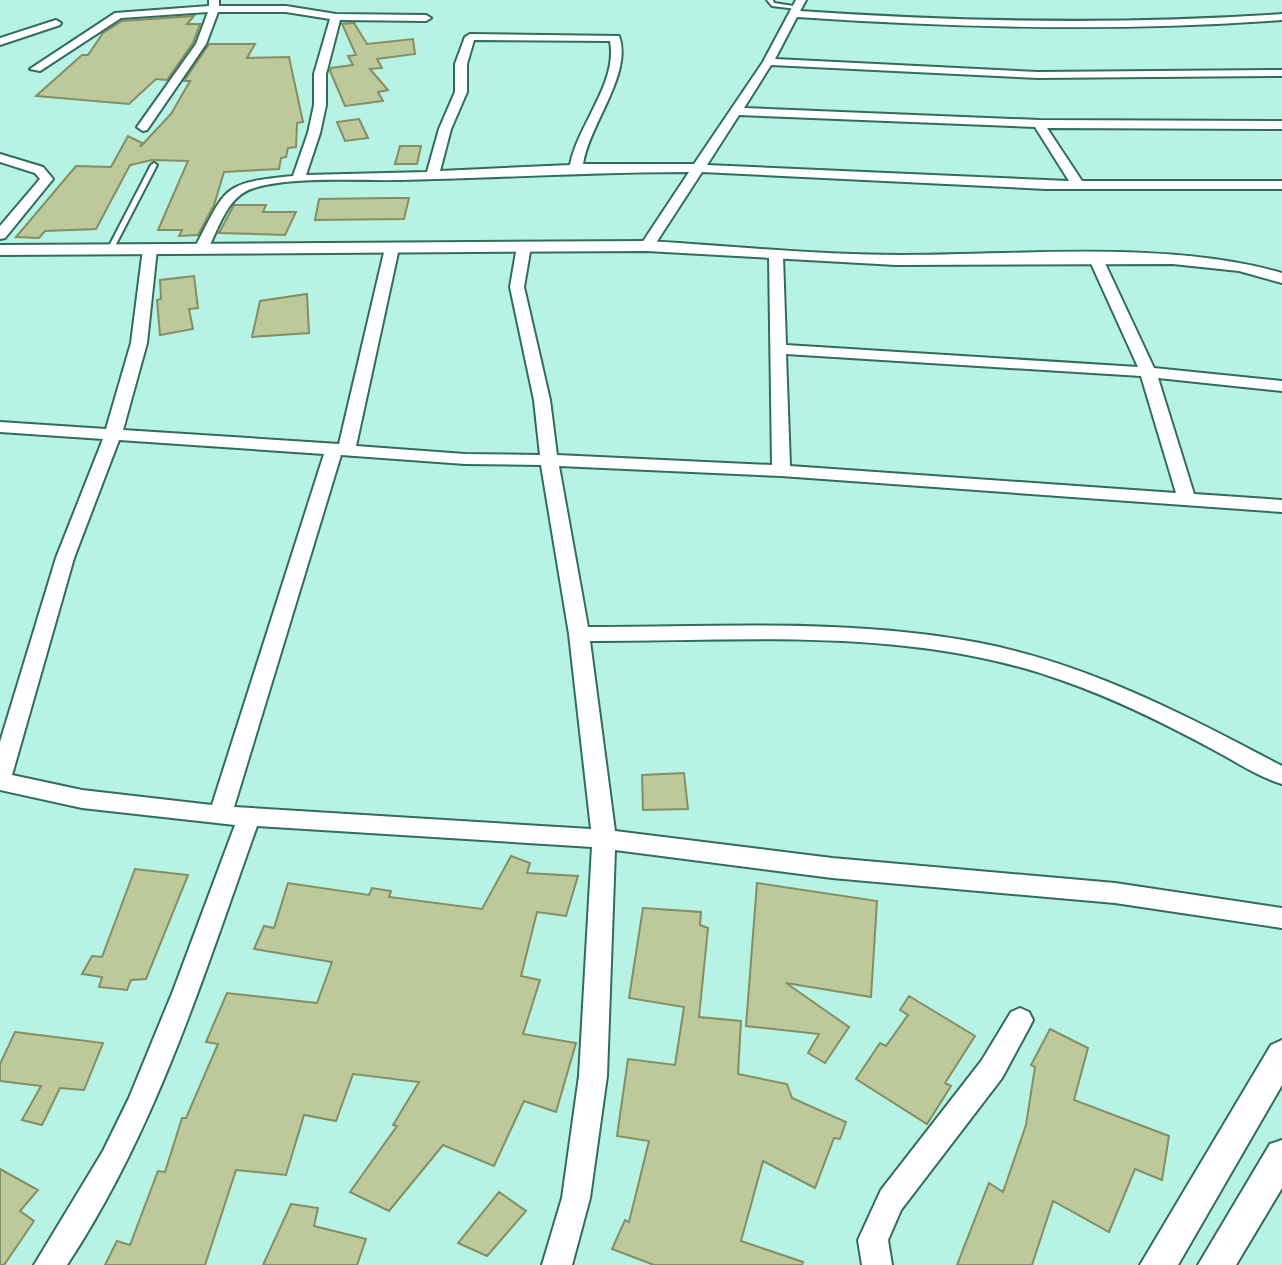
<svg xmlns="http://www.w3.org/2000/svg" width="1282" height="1265" font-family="Montserrat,sans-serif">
<rect width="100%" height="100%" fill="#b7f3e4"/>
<path fill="#bec99b" stroke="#848e62" stroke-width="2" d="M194,16L187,24H200L193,43L167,80L156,79L129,104L36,96L82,55H88L103,33L122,21Z
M354,23L367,44L413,39L415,54L377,59L382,68L370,69L388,90L378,92L383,101L345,106L330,71L331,68L353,65L348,56L356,55L342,24Z
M209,44H255L247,58L289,57L303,122L297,123L296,147L288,148L286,157L281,158L279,169L224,172L214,205L198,235L179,236L182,230H158L188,161L152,160L130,165L96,229L45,231L39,238L16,237L76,166L111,167L128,136L142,143L140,147L171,114L190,81H184Z
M359,119L368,138L345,141L337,122Z
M400,146H421L417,164H395Z
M389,198H409L404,219L315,220L319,199Z
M234,205H266L263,212H296L285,235L219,233Z
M194,276L198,308L189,309L193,329L160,335L157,300L161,299L160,280Z
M307,294L309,333L252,337L260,301Z
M684,773L688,809L643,810L642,775Z
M511,856L530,863L527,873L578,876L566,916L537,912L521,976L540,980L523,1034L576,1043L556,1112L524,1101L494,1166L443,1145L389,1211L350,1192L397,1126L393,1125L419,1082L353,1074L336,1121L304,1115L286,1175L236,1170L205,1265H105L117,1241L130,1245L158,1171L165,1172L182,1118H186L218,1044L206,1042L227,993L317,1003L332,962L254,949L264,926L274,928L288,883L369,895L372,888L391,891L389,897L482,909Z
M135,869L188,875L146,979L131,980L127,990L99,987L102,977L82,974L92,956L102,957Z
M757,883L877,901L871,997L786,983L849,1027L825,1063L808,1053L819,1034L746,1026Z
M643,908L701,912L700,925L708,928L699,1017L741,1021L738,1074L787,1084L792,1098L846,1122L840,1139L834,1138L815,1188L763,1161L741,1241L803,1262L802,1265H654L612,1249L625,1220L629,1222L649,1141L617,1136L628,1059L675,1065L684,1007L629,998Z
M909,996L975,1036L945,1083L951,1086L927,1124L856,1079L880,1043L886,1046L908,1015L900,1010Z
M1050,1029L1088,1048L1074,1100L1169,1136L1162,1180L1135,1169L1109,1232L1053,1201L1032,1265H957L989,1183L1003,1192L1026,1125L1035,1067L1031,1065Z
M15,1032L103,1043L84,1090L60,1088L42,1125L22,1120L41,1086L0,1081V1064Z
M0,1169L38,1190L20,1211L34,1221L4,1265H0Z
M499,1192L526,1211L487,1256L458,1243Z
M291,1204L318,1208L314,1226L366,1239L357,1265H263Z"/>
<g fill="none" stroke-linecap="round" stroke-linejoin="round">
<g stroke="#336b5f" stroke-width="4">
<path id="service" d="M767,0H773L774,3L800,7L797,9L772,6Z
M154,163L157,165L113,250L108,251L107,250L151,165Z"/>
</g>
<g stroke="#336b5f" stroke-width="4">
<path id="minor" d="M209,0H219V6H286L336,14L426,15L431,18L426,21L340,20L326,74V105L320,133L306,175L427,172L439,129L455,92V64L465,37L470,34L619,36C633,73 589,125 583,164H694L763,62L796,0H806L800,11C961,22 1121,25 1282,14V20C1120,32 959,28 797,17L775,59L1038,72L1282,70V76L1038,78L771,65L744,108L1039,120L1282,121V129L1047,128L1082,181H1282V189H1046L702,172L652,249L647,250L640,246L689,172C593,172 497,178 401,180C359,181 292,176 254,188C228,195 219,227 208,249L201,253L194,249C227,187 220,183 293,176L308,133L314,105V74L330,19L286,12H218L206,44L147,130L143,131L137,127L196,44L208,12L121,18L40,71L30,69L115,13L209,6ZM474,40L610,41C618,83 578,124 570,165L440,171L451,129L467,92V64ZM739,115L1035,127L1069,181L707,165Z
M56,20L61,23L60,25L0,45V38Z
M0,154L43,167L53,179L5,238L0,239V226L40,179L35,173L0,162Z
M524,242L531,246L524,287L550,400L557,455L772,465L769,256L776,252L783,256L786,345L1138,367L1089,259L1096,255L1103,259L1154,368L1282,381V391L1158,378L1194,494L1282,500V512L781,476L559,466L588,627C719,627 851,618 980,643C1088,664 1186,715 1282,766V784C1258,777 1235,761 1212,749C1164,723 1115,699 1064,681C912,626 748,641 590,641L615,831L832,858L1115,883L1282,908V928L1115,903L832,878L615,850L607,1076L590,1198L572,1265H542L562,1198L579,1076L592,847L257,826C203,977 156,1130 67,1265H34L103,1151L129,1098L173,991L235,825L82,808L0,790V742L56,558L103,439L0,432V422L106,429L131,343L143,249L150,245L157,249L147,343L123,430L339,444L385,248L392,244L399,248L356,446L465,454L540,455L534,400L510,287L517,246ZM786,354L1141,376L1176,493L790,466ZM119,440L324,454L212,805L82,790L12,775L74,558ZM341,455L465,464L541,465L569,634L591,829L234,807Z
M1020,1008L1029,1012L1033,1020L1029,1028L1002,1078L901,1210L888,1240L892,1265H862L858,1240L881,1190L982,1060L1011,1012Z"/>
</g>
<g stroke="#336b5f" stroke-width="4">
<path id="tertiary" d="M647,241C731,246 817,255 902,255C1021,255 1168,240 1282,273V283L1239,271L1173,264L896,265L647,251L0,255V245Z
M1282,1040V1085L1178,1265H1140L1271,1045Z
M1282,1140V1188L1236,1265H1198L1270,1144Z"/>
</g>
<use href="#service" fill="#fff" fill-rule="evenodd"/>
<use href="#minor" fill="#fff" fill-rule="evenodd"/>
<use href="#tertiary" fill="#fff" fill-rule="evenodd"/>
</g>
</svg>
